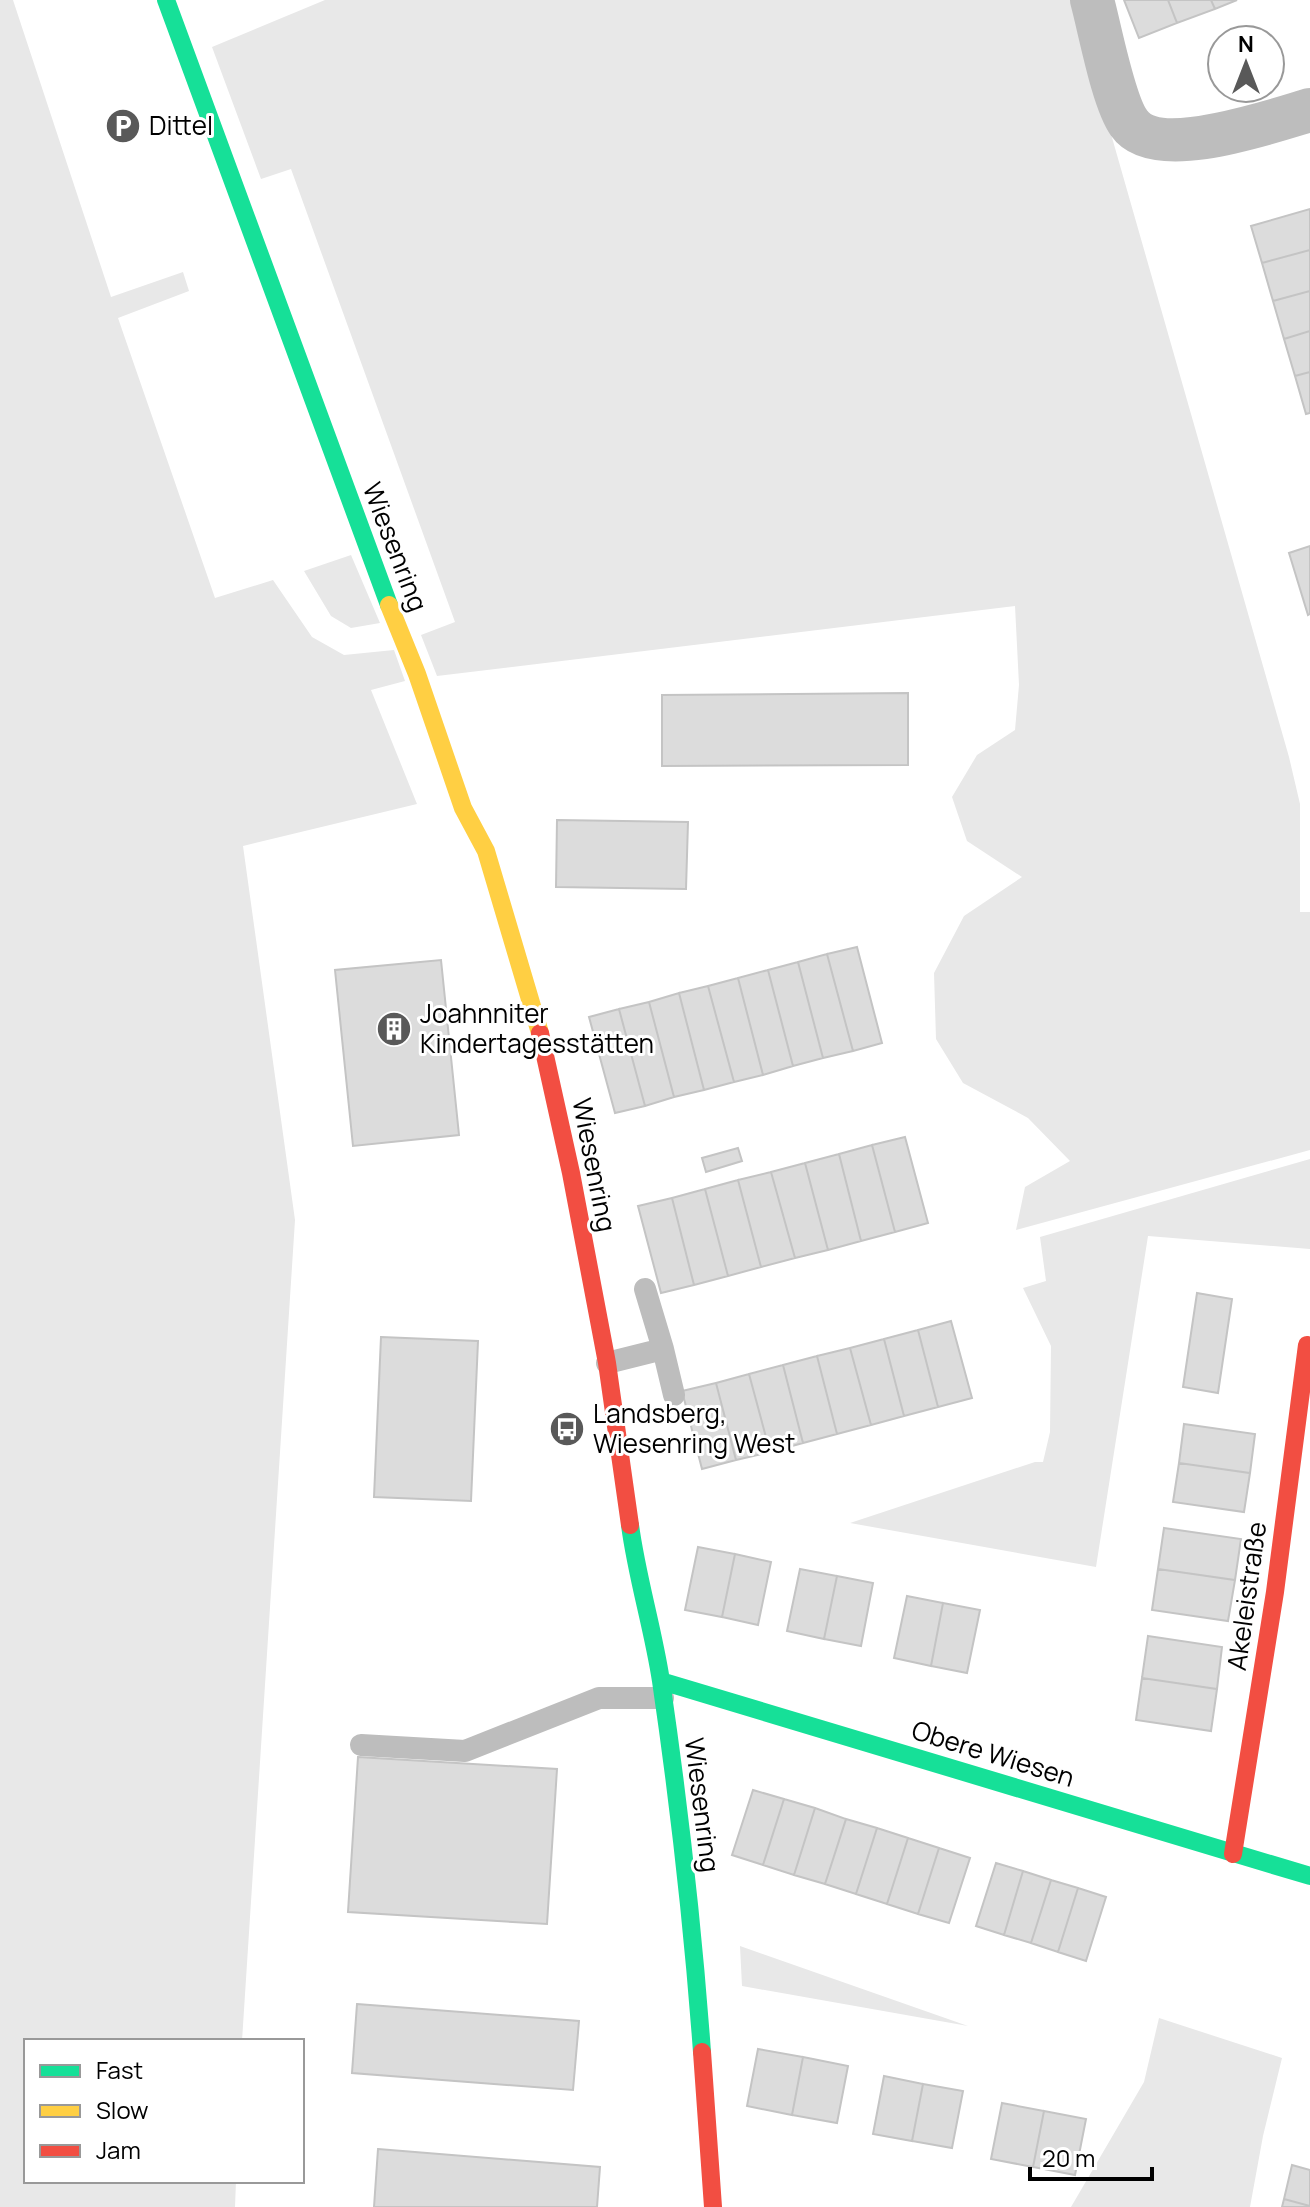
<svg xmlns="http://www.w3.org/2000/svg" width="1310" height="2207" font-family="Manrope,sans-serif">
<rect width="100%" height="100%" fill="#fff"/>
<path fill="#e8e8e8" d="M0,0H13L111,297L183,272L189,291L118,318L215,598L273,580L312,637L344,655L394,650L405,681L371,690L417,804L243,846L295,1220L242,2041H26V2181H236L235,2207H0Z
M325,0H1087L1111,134L1289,757L1300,804V912H1310V1150L1016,1230L1025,1187L1070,1161L1028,1118L963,1083L936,1039L934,973L964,916L1022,877L967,841L952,797L977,755L1015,730L1019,685L1015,606L437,676L421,635L455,622L291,169L261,179L212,47Z
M351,555L380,623L351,628L331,616L304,571Z
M1310,1159V1249L1148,1236L1096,1567L850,1523L1035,1462H1043L1050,1432L1051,1346L1023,1288L1046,1281L1040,1237Z
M740,1946L968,2026L742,1986Z
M1159,2018L1282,2058L1263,2136L1250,2207H1071L1144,2082Z"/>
<path fill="#dcdcdc" stroke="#c4c4c4" stroke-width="2" d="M1124,0H1168L1177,23L1139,38Z
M1168,0H1211L1215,9L1177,23Z
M1211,0H1237L1215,9Z
M1310,209V250L1262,263L1251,226Z
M1310,250V291L1273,301L1262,263Z
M1310,291V331L1284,339L1273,301Z
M1310,331V372L1295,376L1284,339Z
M1310,372V413L1306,414L1295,376Z
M1310,546V614L1308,615L1289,553Z
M908,693V765L662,766V695Z
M557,820L688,822L686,889L556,887Z
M857,947L882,1043L853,1051L827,954Z
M827,954L853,1051L823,1058L798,962Z
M441,960L459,1135L353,1146L335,970Z
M798,962L823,1058L793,1066L768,970Z
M768,970L793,1066L763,1075L738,978Z
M738,978L763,1075L734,1082L708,986Z
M708,986L734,1082L704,1090L679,993Z
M679,993L704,1090L674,1097L649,1002Z
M649,1002L674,1097L645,1106L619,1009Z
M619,1009L645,1106L615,1113L589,1017Z
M905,1137L928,1223L895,1232L872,1145Z
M872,1145L895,1232L861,1241L839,1154Z
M738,1148L742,1161L706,1172L702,1158Z
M839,1154L861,1241L828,1250L805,1163Z
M805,1163L828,1250L795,1258L771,1172Z
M771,1172L795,1258L761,1267L738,1180Z
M738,1180L761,1267L728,1276L705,1189Z
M705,1189L728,1276L694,1285L672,1198Z
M672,1198L694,1285L661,1293L638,1206Z
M1197,1293L1232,1299L1218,1393L1183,1387Z
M951,1321L972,1398L938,1407L918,1330Z
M918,1330L938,1407L904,1416L884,1339Z
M381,1337L478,1341L471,1501L374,1497Z
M884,1339L904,1416L871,1425L850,1348Z
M850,1348L871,1425L837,1434L817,1356Z
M817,1356L837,1434L803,1443L783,1365Z
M783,1365L803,1443L770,1452L749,1374Z
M749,1374L770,1452L736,1460L716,1383Z
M716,1383L736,1460L702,1469L682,1391Z
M1184,1424L1255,1434L1250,1473L1179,1463Z
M1179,1463L1250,1473L1244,1512L1173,1502Z
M1164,1528L1241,1539L1235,1580L1158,1569Z
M698,1547L735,1554L722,1617L685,1610Z
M735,1554L771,1562L758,1625L722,1617Z
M800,1569L837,1576L824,1639L787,1631Z
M1158,1569L1235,1580L1228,1621L1152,1610Z
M837,1576L873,1583L861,1646L824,1639Z
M907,1596L943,1603L931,1666L894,1658Z
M943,1603L980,1610L967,1673L931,1666Z
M1148,1636L1222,1647L1217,1689L1142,1678Z
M1142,1678L1217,1689L1211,1731L1136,1720Z
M358,1757L557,1769L547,1924L348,1912Z
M753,1790L784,1799L763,1865L732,1855Z
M784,1799L815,1808L794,1875L763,1865Z
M815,1808L846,1819L825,1884L794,1875Z
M846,1819L877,1828L856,1894L825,1884Z
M877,1828L908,1838L887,1904L856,1894Z
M908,1838L939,1848L918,1914L887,1904Z
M939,1848L970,1858L949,1923L918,1914Z
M996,1863L1023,1871L1004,1935L976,1926Z
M1023,1871L1051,1880L1031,1943L1004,1935Z
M1051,1880L1078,1888L1058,1952L1031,1943Z
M1078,1888L1106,1897L1086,1961L1058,1952Z
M357,2004L579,2021L573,2090L352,2073Z
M758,2049L803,2057L792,2115L747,2106Z
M803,2057L848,2066L837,2123L792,2115Z
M884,2076L923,2084L912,2141L873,2134Z
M923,2084L963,2091L952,2148L912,2141Z
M1002,2103L1044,2111L1033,2167L991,2159Z
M1044,2111L1086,2119L1075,2175L1033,2167Z
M378,2149L600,2167L597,2207H374Z
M1292,2165L1310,2170V2206L1284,2199Z
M1284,2199L1310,2206V2207H1282Z"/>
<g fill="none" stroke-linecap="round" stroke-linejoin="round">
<path stroke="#bdbdbd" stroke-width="22" d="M663,1349L674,1395
M607,1363L663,1349L645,1289
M361,1745L465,1751L599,1698H663"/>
<path stroke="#bdbdbd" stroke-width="44" d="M1092,0C1100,29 1113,101 1129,123C1156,162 1272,121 1310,110"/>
<path stroke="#16e098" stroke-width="18" d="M166,0L389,605
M630,1525C637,1578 653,1628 661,1681C679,1804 693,1928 702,2052
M661,1681L1310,1876"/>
<path stroke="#ffcf43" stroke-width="18" d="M389,605L417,674L463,808L486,851L540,1033"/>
<path stroke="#f24e42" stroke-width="18" d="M540,1033L571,1173L607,1363L630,1525
M1233,1854L1275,1592L1307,1345
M702,2052L713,2207"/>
</g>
<defs>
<g id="parking-disc" transform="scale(1.8)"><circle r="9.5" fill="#595959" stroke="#fff"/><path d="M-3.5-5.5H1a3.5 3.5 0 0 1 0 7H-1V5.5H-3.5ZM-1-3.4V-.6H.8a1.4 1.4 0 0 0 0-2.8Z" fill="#fff"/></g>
<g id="building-disc" transform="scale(1.8)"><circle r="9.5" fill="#595959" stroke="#fff"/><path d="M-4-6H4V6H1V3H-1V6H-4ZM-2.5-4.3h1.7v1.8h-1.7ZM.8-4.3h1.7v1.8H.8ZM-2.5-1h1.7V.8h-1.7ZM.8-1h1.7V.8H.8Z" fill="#fff"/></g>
<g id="bus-disc" transform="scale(1.8)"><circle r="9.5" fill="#595959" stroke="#fff"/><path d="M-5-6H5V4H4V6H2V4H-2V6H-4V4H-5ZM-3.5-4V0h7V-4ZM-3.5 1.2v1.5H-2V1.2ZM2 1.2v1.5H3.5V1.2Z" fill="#fff"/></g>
</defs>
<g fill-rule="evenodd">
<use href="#parking-disc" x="123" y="126"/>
<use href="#building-disc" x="394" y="1029"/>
<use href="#bus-disc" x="567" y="1429"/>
</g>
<g text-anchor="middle" stroke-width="6" stroke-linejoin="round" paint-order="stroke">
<g font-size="26" fill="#000" stroke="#fff" text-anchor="start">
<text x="149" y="135">Dittel</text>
<text x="420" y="1023">Joahnniter<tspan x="420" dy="30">Kindertagesstätten</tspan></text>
<text x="593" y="1423">Landsberg,<tspan x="593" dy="30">Wiesenring West</tspan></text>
</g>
<g font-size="26" fill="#000" stroke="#fff">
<text transform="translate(395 547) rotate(69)" y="9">Wiesenring</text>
<text transform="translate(594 1165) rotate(79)" y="9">Wiesenring</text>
<text transform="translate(1247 1596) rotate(-82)" y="9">Akeleistraße</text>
<text transform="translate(993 1754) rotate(17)" y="9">Obere Wiesen</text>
<text transform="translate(702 1805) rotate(83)" y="9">Wiesenring</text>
</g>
</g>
<rect x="24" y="2039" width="280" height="144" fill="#ffffff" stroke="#999999" stroke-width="2"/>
<rect x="40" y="2065" width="40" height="12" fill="#16e098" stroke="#999999" stroke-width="2"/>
<text x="96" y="2079" font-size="24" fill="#000000">Fast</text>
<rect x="40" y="2105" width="40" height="12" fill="#ffcf43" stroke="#999999" stroke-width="2"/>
<text x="96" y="2119" font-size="24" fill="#000000">Slow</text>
<rect x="40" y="2145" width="40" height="12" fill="#f24e42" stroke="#999999" stroke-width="2"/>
<text x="96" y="2159" font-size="24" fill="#000000">Jam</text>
<g transform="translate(1246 64)"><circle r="38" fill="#ffffff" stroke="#999999" stroke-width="2"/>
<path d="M0-6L14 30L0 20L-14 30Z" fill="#595959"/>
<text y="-12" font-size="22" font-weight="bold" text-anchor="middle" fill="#000000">N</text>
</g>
<path d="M1030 2167v12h122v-12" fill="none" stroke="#000000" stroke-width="4"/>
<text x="1042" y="2167" font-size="24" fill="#000000" stroke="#ffffff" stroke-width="6" paint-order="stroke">20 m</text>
</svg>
